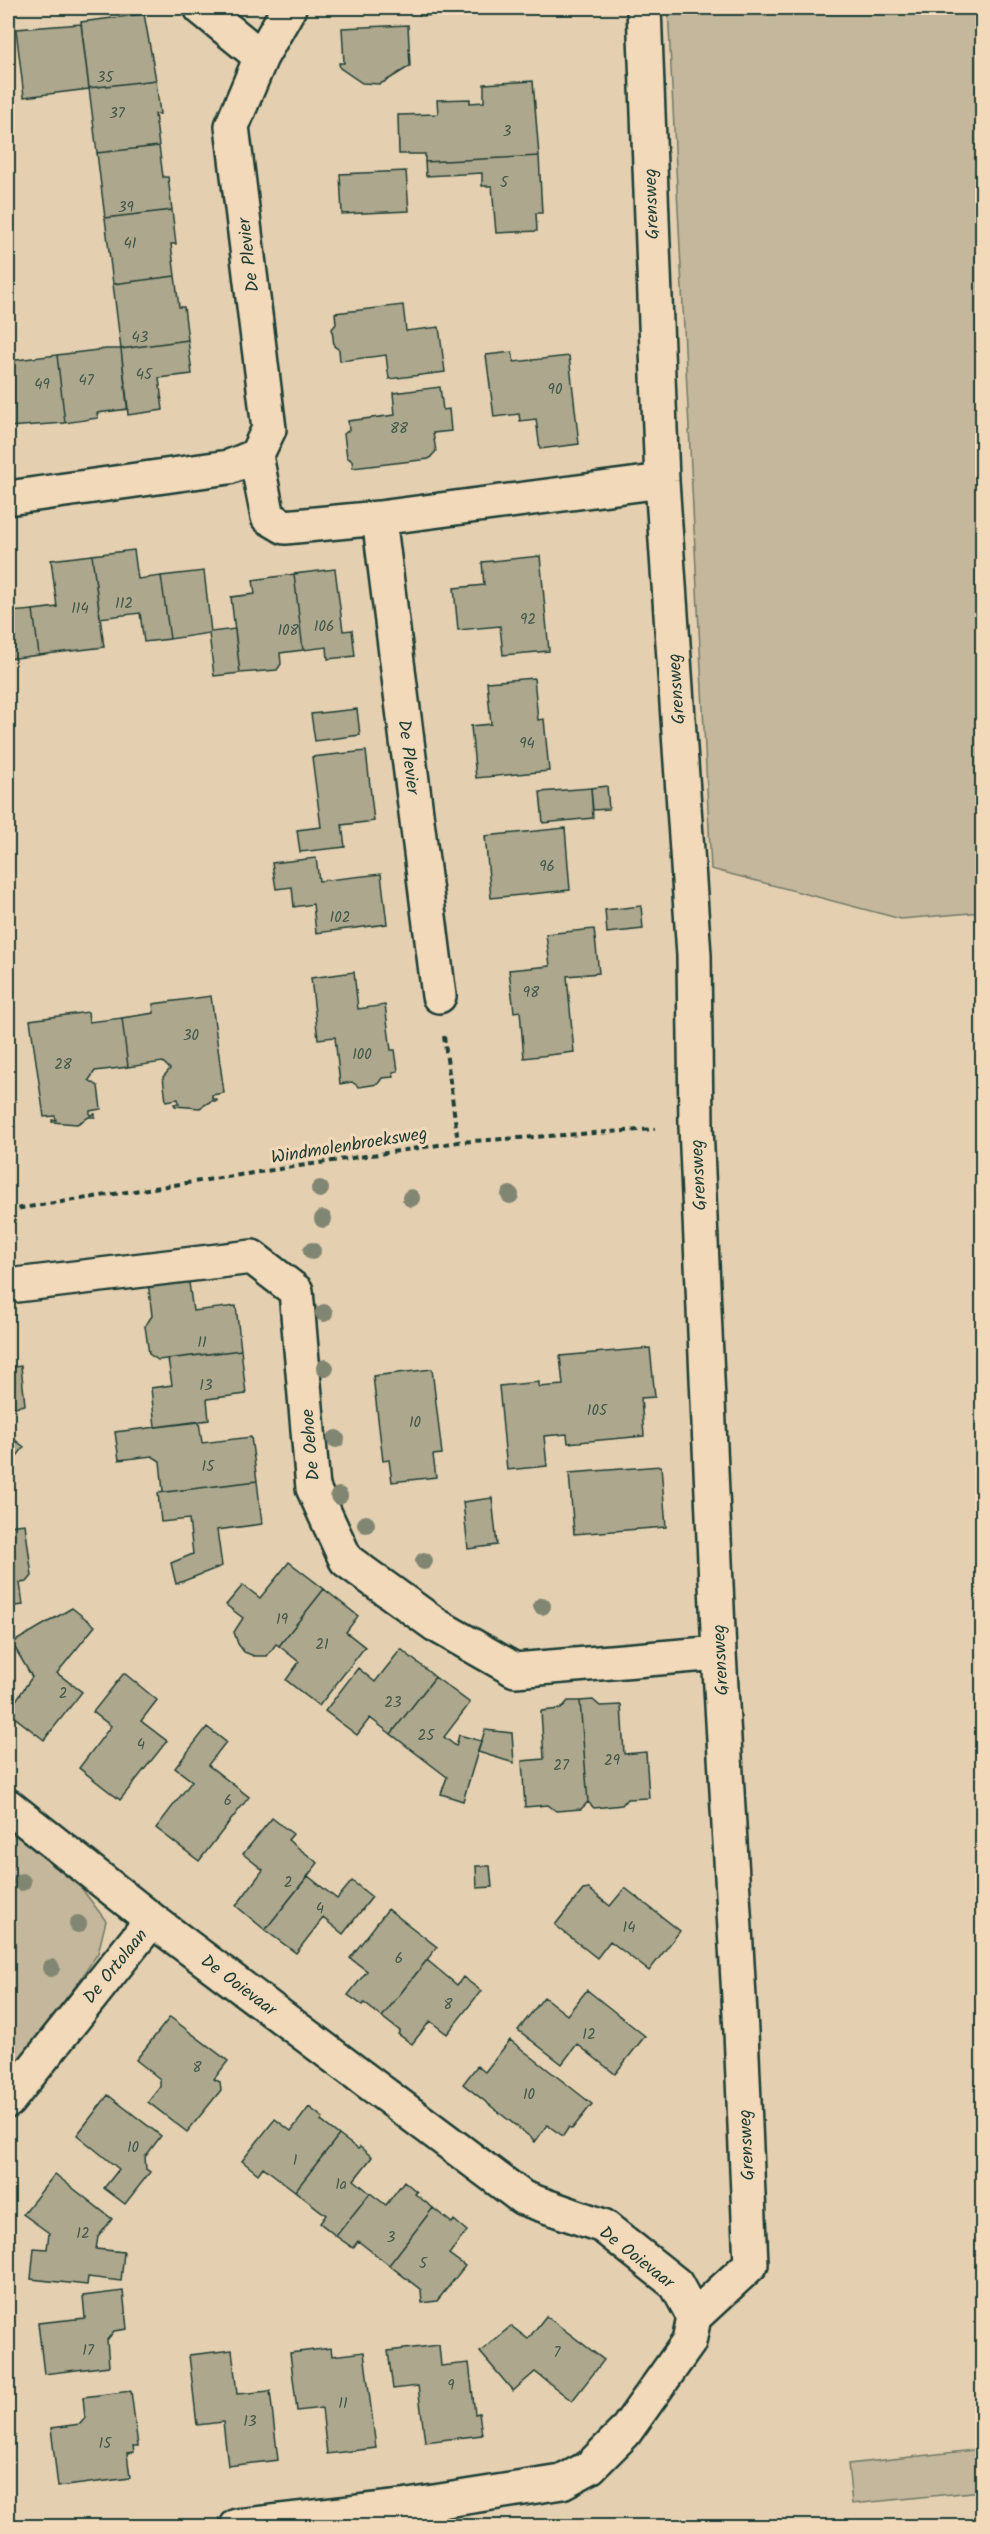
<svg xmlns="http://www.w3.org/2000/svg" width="990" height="2534" font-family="Kalam,sans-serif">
<rect width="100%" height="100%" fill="#e4d0b1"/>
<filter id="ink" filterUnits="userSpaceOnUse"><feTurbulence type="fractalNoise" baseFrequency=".0167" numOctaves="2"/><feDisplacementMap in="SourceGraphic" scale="12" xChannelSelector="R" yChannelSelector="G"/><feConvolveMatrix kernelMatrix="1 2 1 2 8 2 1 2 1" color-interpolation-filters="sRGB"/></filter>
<g filter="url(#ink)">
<path fill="#c4b79c" stroke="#727a68" stroke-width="1.5" d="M668,8H982V912L901,919L711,869Z
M8,1829L82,1889L106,1921L98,1953L78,1983L8,2073Z
M982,2449V2491L852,2504L848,2464Z"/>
<path fill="#ada78d" stroke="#1f3d34" stroke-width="1.5" d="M419,8H503V11L420,16Z
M574,8H595V11L574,12Z
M144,14L156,80L89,88L81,22Z
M81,24L89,89L24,97L16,29Z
M408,25L410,66L386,81L380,84L362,83L340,68L339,63H344L342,28Z
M156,80L160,114H155L159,146L97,153L89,88Z
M533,81L539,156L425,162V154H399L398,115L438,114L437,100L470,99V103L484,102V84Z
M159,146L163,177H168L172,210L105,218L97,153Z
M539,156L542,213H536L537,231L496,233L492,186H482V173L426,176L425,162Z
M406,171L409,211L342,214L340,174Z
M172,210L176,244H171L175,276L113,284L105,218Z
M175,276L179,307H184L188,340L121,349L113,284Z
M403,305L406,331L439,327L445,372L389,379L386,355L340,361L339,350L334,346L332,329L336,324L335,313Z
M188,340L192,374L159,378L163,410L128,415L121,349Z
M106,349H121L128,409L97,413L98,418L65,423L57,355Z
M512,352L514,362L569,356L579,444L540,449L536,419L520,421L519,414L494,417L486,355Z
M57,355L65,423L8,427V361Z
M440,387L443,410L449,409L451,431L433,433L436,451L429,459L353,468L352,461L347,457L344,434L349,430L348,421L395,415L393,393Z
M134,550L138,579L161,576L170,639L144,642L140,613L100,618L92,555Z
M92,555L104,647L39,655L33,610L57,607L51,560Z
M540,556L549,651L503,655L500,626L458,630L454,588L484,585L482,562Z
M335,569L343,631L352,630L355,656L328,659L327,647L303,650L294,574Z
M204,571L211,632L235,629L240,673L214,676L209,633L170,639L161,576Z
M294,574L303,650L280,653L281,664L277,670L240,673L231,597L255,594L253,580Z
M8,595L10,612L33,610L39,655L8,659Z
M534,678L538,720L544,719L549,771L476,778L471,726L491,724L487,682Z
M357,709L360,735L315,741L311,714Z
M366,751L374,821L342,825L345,847L300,852L297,830L321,827L312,757Z
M607,786L609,809L593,810L591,788Z
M591,788L593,818L543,823L540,792Z
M565,828L570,890L491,898L485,836Z
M316,858L319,881L381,874L387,924L316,933L313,904L294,907L292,887L276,889L272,863Z
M641,906L643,929L607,933L605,910Z
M594,929L599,973L567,976L574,1052L524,1058L520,1011L514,1012L509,970L550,966L546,934Z
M354,972L358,1009L385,1005L391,1050H395L398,1071L393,1072L394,1077L382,1078L378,1084L359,1087L352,1082L340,1084L335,1037L318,1039L311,978Z
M211,996L224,1093L212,1095V1099H217V1101H211L200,1108L175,1106L174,1104L179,1103L178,1099L166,1101L163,1077L170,1069L163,1062L128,1067L122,1018L154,1013L153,1004Z
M88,1012L89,1022L122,1018L128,1067L95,1071L89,1080L98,1086L101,1109L90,1111V1115L95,1114V1117H89L77,1124L52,1122V1120H56L55,1116L44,1117L30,1020Z
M188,1276L193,1311L236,1306L241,1350L158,1360L149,1354L145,1326L152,1316L148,1281Z
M650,1348L655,1397L641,1398L644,1436L568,1443L567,1434L544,1436L547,1466L507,1470L499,1386L539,1382V1387L563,1385L560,1356Z
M241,1350L246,1394L207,1399L209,1420L155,1427L151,1388L172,1385L168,1359Z
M21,1366L25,1405L8,1408V1368Z
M432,1369L442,1454L433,1455L436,1477L392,1482L389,1460L383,1461L373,1376Z
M8,1415L10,1436L24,1447L8,1468Z
M199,1422L202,1443L251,1437L257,1481L158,1493L163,1491L160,1461L152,1456L119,1460L115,1432Z
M661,1466L666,1527L574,1534L569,1473Z
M257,1481L262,1524L217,1530L222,1566L176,1584L171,1563L193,1554L189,1519L161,1522L158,1493Z
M492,1498L497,1545L468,1549L463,1502Z
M25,1524L32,1576L27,1582L20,1583L23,1605L8,1607V1526Z
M289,1562L324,1589L279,1646L276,1644L267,1656H254L244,1652L238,1644L234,1632L243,1618L226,1605L243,1585L260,1598Z
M324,1589L358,1616L346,1632L365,1647L319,1706L286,1680L299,1662L279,1646Z
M72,1608L95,1626L57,1673L82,1692L44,1740L8,1712L32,1677L12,1643Z
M401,1649L435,1677L391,1734L370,1718L357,1735L325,1711L358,1668L375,1682Z
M124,1673L157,1700L141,1721L167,1741L120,1800L79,1768L111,1726L93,1712Z
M435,1677L470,1703L444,1737L456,1746L459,1735L481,1741L463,1801L441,1794L447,1777L391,1734Z
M593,1700L600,1706L621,1705L624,1754L646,1752L649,1798L627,1799L622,1805L594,1808L588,1802L580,1701Z
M568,1701H580L588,1802L581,1809L556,1811L548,1805L525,1807L522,1761L544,1759L541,1711L561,1709Z
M207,1727L226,1742L208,1765L249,1797L199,1861L156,1828L192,1781L175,1768Z
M485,1730L512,1733L514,1763L478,1752Z
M272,1818L293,1834L288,1840L318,1863L265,1930L236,1906L263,1870L243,1854Z
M476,1866H490L492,1887L477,1888Z
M308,1876L337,1899L352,1881L372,1897L343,1934L323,1918L296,1953L265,1930Z
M625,1888L680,1931L649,1971L610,1941L597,1958L555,1925L583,1890L589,1889L610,1906Z
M388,1909L437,1947L382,2017L364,2003L362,2005L348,1995L367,1971L350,1958Z
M427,1960L457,1985L463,1977L481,1991L447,2034L430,2021L412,2044L398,2034L400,2031L382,2017Z
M587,1990L645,2036L615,2074L577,2044L562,2064L518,2030L544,1997L567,2015Z
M170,2017L228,2061L214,2079L220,2082L221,2090L187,2132L148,2102L160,2087V2079L136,2060Z
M510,2040L592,2104L572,2129L569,2127L563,2136L547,2125L535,2142L533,2141L534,2140L463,2084L477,2066L485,2072Z
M108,2095L161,2136L145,2157L146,2169L150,2172L125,2204L104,2188L119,2169L77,2135Z
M309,2107L323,2118L321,2121L339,2135L295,2191L263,2167L258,2174L242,2161L275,2119L291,2131Z
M339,2135L358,2149L360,2147L372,2157L354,2180L370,2193L336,2236L320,2223L326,2215L295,2191Z
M55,2174L112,2219L98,2237L96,2249L124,2252L121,2281L88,2277L87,2285L31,2279L34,2248L47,2249L49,2233L23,2214Z
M404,2181L417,2192L415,2194L433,2208L389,2265L358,2241L353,2248L336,2236L370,2193L386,2205Z
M433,2208L452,2223L454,2220L467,2231L449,2254L465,2266L437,2301L422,2303L421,2290L389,2265Z
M123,2291L127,2329L114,2331L107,2340L109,2366L44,2374L38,2323L85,2318L83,2296Z
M546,2316L604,2360L572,2401L535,2372L513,2391L480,2352L511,2326L528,2339Z
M439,2345L441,2366L469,2363L475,2414L479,2413L482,2435L425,2442L418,2386L393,2389L388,2351Z
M331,2348L332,2356L364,2352L376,2448L327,2454L322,2408L297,2411L290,2353Z
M232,2350L237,2394L270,2391L278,2460L228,2466L223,2422L197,2425L189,2355Z
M131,2391L138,2446H133L134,2452L127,2453L130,2478L58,2487L51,2428L80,2424L85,2418L83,2397Z"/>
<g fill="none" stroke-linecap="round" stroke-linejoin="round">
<g stroke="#1f3d34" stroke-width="38">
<path id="minor" d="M201,8L261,57
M289,8L261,57L232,126L269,429L256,456L268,517L285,527L379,518L662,481
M644,8L662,481L694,955L696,1126L719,1653L741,2032L751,2264L694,2317
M8,498L229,467L256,456
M379,518L439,996
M8,1286L252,1257L296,1291L313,1488L346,1560L436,1625L515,1670L719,1653
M8,1806L152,1920L8,2101
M152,1920L523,2198L603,2226L676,2284L694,2317L689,2342L625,2432L590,2467L562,2482L402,2507L237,2526"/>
</g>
<path stroke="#1f3d34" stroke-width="4" stroke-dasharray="6 4.5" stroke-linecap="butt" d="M444,1036L458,1142
M8,1210L458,1142L655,1129"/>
<use href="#minor" stroke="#f1d9b9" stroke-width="33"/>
</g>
<g fill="#818672">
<circle cx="320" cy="1189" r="9"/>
<circle cx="510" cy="1195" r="9"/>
<circle cx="411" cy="1198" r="9"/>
<circle cx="323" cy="1219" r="9"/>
<circle cx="312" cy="1251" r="9"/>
<circle cx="324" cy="1313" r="9"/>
<circle cx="325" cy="1368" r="9"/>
<circle cx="336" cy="1439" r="9"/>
<circle cx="339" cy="1496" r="9"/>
<circle cx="366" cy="1524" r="9"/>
<circle cx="424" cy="1561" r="9"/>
<circle cx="542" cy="1606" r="9"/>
<circle cx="22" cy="1882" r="9"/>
<circle cx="78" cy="1924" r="9"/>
<circle cx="51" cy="1968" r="9"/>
</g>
</g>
<g text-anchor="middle" stroke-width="6" stroke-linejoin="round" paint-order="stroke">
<g font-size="15" fill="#42584a">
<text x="105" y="82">35</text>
<text x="117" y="118">37</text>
<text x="507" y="136">3</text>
<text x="504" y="187">5</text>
<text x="126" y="212">39</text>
<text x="130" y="248">41</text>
<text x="140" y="342">43</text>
<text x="144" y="379">45</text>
<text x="86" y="385">47</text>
<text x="42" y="389">49</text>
<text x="555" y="394">90</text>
<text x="399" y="433">88</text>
<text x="124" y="608">112</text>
<text x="80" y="613">114</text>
<text x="528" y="624">92</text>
<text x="324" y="631">106</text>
<text x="288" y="635">108</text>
<text x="527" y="748">94</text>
<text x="547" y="871">96</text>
<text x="340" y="922">102</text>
<text x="531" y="997">98</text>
<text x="191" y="1040">30</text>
<text x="362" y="1059">100</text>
<text x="63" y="1069">28</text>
<text x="202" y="1347">11</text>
<text x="206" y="1390">13</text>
<text x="597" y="1415">105</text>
<text x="415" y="1427">10</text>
<text x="208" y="1471">15</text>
<text x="282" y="1624">19</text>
<text x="322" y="1649">21</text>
<text x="63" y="1698">2</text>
<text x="393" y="1707">23</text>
<text x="426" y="1740">25</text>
<text x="141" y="1749">4</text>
<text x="612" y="1765">29</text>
<text x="561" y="1770">27</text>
<text x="228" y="1805">6</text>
<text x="288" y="1887">2</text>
<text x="320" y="1913">4</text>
<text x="629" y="1932">14</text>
<text x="399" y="1963">6</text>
<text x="448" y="2009">8</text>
<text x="589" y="2039">12</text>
<text x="197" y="2072">8</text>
<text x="529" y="2099">10</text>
<text x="133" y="2152">10</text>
<text x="295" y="2165">1</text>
<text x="341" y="2189">1a</text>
<text x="83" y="2238">12</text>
<text x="391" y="2242">3</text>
<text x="423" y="2268">5</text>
<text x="88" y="2355">17</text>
<text x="557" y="2357">7</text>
<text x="451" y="2390">9</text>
<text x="343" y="2408">11</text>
<text x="250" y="2426">13</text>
<text x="105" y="2448">15</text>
</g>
<g font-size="18" fill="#1f3d34" stroke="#f1d9b9">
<text transform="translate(651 204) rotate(-92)" y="6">Grensweg</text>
<text transform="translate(248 255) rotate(-97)" y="6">De Plevier</text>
<text transform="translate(676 689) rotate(-94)" y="6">Grensweg</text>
<text transform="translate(409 757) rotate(83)" y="6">De Plevier</text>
<text transform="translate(349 1145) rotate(-9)" y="6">Windmolenbroeksweg</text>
<text transform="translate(698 1175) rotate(-93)" y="6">Grensweg</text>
<text transform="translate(310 1445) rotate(-95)" y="6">De Oehoe</text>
<text transform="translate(720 1660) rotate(-93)" y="6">Grensweg</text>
<text transform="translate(115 1966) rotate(-51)" y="6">De Ortolaan</text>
<text transform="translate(239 1985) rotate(37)" y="6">De Ooievaar</text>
<text transform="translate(746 2145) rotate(-93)" y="6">Grensweg</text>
<text transform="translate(637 2257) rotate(38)" y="6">De Ooievaar</text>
</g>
</g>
<rect width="990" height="2534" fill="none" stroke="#f1d9b9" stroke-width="30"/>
<rect x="15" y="15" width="960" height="2504" fill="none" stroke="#1f3d34" stroke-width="2" filter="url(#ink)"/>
</svg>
